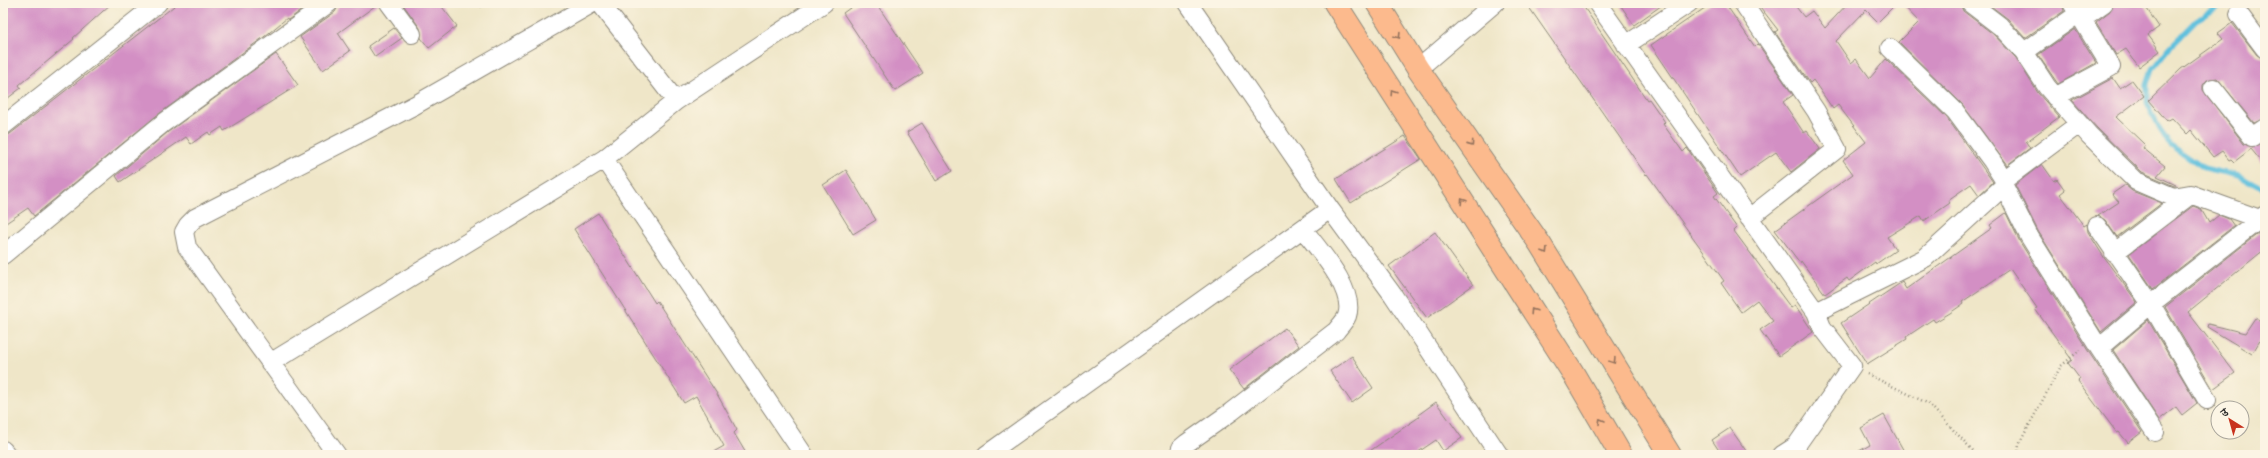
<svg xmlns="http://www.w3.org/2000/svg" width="2268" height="458" font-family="Dekko,'Playpen Sans Deva',sans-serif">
<rect width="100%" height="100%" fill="#fcf5e5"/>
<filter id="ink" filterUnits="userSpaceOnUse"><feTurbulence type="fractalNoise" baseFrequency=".025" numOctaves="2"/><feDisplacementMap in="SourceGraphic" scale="8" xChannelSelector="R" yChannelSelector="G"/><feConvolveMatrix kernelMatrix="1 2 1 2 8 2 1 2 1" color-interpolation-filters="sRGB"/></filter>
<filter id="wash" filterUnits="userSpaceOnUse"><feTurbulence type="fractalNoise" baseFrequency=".012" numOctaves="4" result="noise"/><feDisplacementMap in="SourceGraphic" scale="16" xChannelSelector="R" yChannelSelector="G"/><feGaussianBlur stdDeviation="0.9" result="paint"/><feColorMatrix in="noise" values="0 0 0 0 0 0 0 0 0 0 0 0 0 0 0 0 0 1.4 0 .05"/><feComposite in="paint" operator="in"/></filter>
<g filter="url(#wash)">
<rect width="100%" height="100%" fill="#efe6c8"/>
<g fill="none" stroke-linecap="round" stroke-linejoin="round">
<path stroke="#5fc0dd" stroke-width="5" d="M2226,3L2196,20L2169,48L2152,69L2147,84V103L2164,137L2171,145L2204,168L2239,176L2265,190"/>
</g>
<g id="blocks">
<path fill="#d38fc4" d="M3,3H112L73,38L74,39L19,85L21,88L3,102Z
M178,3H306L304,4L306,7L288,20L287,18L264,37L156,116L34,216L28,208L3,225V136L10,134Z
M340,3H379L338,33L350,51L323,70L300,37L335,12Z
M402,3H439L457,26L429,48L421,38L420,28Z
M857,3H876L923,73L895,91L843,13Z
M1526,3H1581L1647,100L1649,99L1665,122L1663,124L1683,152L1687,148L1718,193L1714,196L1737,228L1734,231L1791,308L1795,305L1813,332L1779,356L1760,330L1773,321L1757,300L1741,312L1721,283L1724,281L1705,254L1647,174L1646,175Z
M1619,3H1665L1634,25Z
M1712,3H1725L1755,47L1758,44L1793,95L1783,102L1804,133L1807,131L1820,149L1791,172L1776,152L1740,177L1651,45Z
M1757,3H1793L1804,17L1812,11L1825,28L1848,3H1897L1878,22L1866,10L1836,41L1851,63L1856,59L1870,78L1886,59L1947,118L1993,182L1979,195L1971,184L1948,200L1950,203L1924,221L1921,216L1887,237L1896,250L1876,264L1875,262L1849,281L1847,278L1825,294L1801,261L1800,263L1775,230L1853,174L1843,160L1866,142L1838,105L1833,109L1813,80L1810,83L1775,32L1778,30Z
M1901,3H1960L1963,11L1993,34L2016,58L2038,93L2059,117L2026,142L2030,148L2007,165L1962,104L1899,42L1919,22Z
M1987,3H2062L2064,11L2025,38L2008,19Z
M2114,3H2143L2159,27L2148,35L2160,51L2139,67L2126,49L2116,55L2096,22L2110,11Z
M2232,23L2257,55L2265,59V118L2254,123L2217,78L2207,80L2203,85V90L2244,144L2253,147L2265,141V166L2251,149L2234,162L2231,159L2229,160L2222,151L2213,157L2191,130L2187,134L2172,118L2167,121L2149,100L2181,69L2223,39L2218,33Z
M394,28L402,38L375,57L368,46Z
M2075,29L2096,63L2058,84L2038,55Z
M276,54L298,85L224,131L222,127L210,135L208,132L191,144L186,137L120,182L116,176L168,132Z
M2113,78L2120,88L2132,80L2144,96L2116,117L2145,145L2143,148L2165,166L2157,176L2178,186H2174L2142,172L2097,128L2072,100Z
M922,123L952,171L936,181L907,132Z
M1405,136L1421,159L1351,203L1336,179Z
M2042,164L2054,181L2057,179L2065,190L2060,194L2084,226L2087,224L2088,232L2105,259L2137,302L2101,332L2038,231L2015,185Z
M846,170L876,220L853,234L823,185Z
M2125,185L2132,191L2162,203L2117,237L2105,220L2098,216L2119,202L2112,194Z
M2193,206L2201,209L2209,223L2219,215L2229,219L2234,226L2153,289L2129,254Z
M598,213L655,303L657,301L717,394L737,430L734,433L747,455H708L724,446L696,396L684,403L574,229Z
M2006,213L2020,242L2090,354L2142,432L2128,443L2119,432L2117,433L2078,381L2080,379L2068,363L2072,360L2035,309L2037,308L2010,269L1962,302L1963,304L1950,313L1935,322L1933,319L1906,337L1907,339L1867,364L1841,323L1902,282L1906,289L1992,228L1990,225Z
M1435,232L1473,285L1427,318L1389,266Z
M2260,232L2265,239V249L2188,312L2235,373L2213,389L2165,307Z
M2255,318L2265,324V332L2252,354L2207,327L2208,324L2245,333Z
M2148,320L2197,403L2182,415L2176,407L2159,420L2113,350Z
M1285,328L1299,346L1244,389L1229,370Z
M1352,356L1373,388L1352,403L1330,371Z
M1436,402L1462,438L1443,451L1436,440L1414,455H1364L1419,417L1418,415Z
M1884,415L1906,455H1852L1870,445L1861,428Z
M1730,428L1749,455H1722L1712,440Z"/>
</g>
</g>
<g filter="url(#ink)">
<use href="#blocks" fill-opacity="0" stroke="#8d887a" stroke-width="1"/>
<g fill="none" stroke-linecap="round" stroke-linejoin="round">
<g stroke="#8d887a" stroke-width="20">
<path id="minor" d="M389,3L412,34
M600,3L676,101
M1188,3L1330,209L1393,295L1499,455
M1597,3L1816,312L1822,327L1852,366L1796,446L1782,455
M1743,3L1816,111L1837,149L1749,218
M1970,3L2000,26L2024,52L2047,87L2089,135L2136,181L2173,197L2190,194L2265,221
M2239,14L2265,49
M2081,19L2104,3
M1626,45L1689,3
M1890,48L1955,111L1992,161L2004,180V186L2029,236L2099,348L2155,432
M2024,52L2078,14
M1418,69L1495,3
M2213,88L2252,137L2265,128
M2055,97L2111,67L2072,3
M3,126L158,3
M604,159L804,455
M2004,180L2079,124
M2097,226L2151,304L2207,400
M2114,253L2190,195
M3,255L162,124L329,3
M1816,312L1925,258L2004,186
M2099,348L2151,304L2265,215
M270,363L604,159L676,101L824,3
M3,450L7,455
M337,455L187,247L184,232L188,225L195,218L415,105L593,3
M986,455L1330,209
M1179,455L1181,448L1187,443L1231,412L1336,331C1339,327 1345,321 1347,316C1356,290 1318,249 1303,229"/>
</g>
<g stroke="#8d887a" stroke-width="24">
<path id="major" d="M1335,3L1573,373L1621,455
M1377,3L1418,69L1540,244L1670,455"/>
</g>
<path stroke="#8d887a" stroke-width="2.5" stroke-dasharray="1 3" stroke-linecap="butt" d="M479,3L483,8
M1867,374L1929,404L1977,455
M2018,455L2019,444L2061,366L2080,350"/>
<use href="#minor" stroke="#fff" stroke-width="18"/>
<use href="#major" stroke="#fcba8d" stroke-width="22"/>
</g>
<defs><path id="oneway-chevron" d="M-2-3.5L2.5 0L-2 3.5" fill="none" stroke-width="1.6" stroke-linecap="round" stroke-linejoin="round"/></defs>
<g stroke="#94725c">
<use href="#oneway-chevron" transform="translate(1398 36) rotate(58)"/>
<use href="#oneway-chevron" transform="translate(1393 92) rotate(-123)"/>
<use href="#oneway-chevron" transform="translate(1471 144) rotate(55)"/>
<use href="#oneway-chevron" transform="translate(1463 201) rotate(-123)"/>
<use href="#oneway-chevron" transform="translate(1545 251) rotate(58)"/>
<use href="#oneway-chevron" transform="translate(1533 311) rotate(-123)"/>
<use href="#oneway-chevron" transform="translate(1613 361) rotate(58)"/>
<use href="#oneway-chevron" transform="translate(1601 421) rotate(-121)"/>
</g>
</g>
<rect width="2268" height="458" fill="none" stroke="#fcf5e5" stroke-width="16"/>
<g transform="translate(2230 420) rotate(323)"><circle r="19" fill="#fcf5e5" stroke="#a8a49b"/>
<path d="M0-3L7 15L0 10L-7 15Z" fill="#c8321e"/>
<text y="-6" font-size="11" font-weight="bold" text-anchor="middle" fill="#2b2b2b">उ</text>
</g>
</svg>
